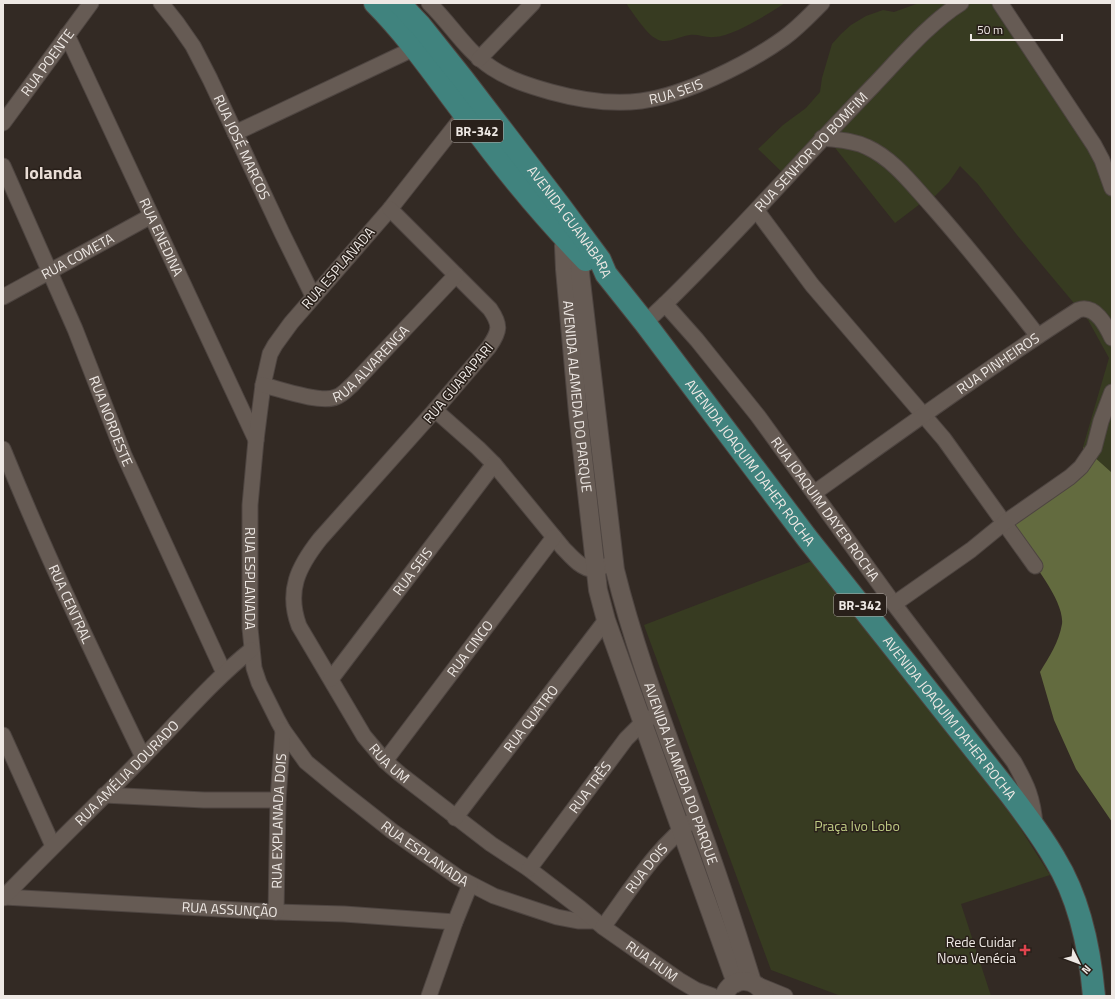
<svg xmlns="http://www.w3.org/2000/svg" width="1115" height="999" font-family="'Titillium Web',sans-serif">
<rect width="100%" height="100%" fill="#332a24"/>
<path fill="#373b21" d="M626,3H785C768,14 734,36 714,37C706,38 698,34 690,35C679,36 666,46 655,38C646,33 632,12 626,3Z
M919,3H1002L1112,172V471L1111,473L1083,447L1109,358L1088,320L1017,235L977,183L960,166L949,182L932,199L920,204L895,223L824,134L784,174L758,149L783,125L806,108L820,92L822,78L832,44L841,34L851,25L866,16L883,10L894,12Z
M812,561L962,751L1017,823L1050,875L961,904L991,996H841L771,970L644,625Z"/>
<path fill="#636b3f" d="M1083,447L1111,472L1112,471V822L1076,769L1054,720L1040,672C1049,657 1059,642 1062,624C1065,599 1024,551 1009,532L1013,522L1086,454Z"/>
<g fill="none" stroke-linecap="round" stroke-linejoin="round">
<g stroke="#4e4541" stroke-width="17">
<g id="minor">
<path id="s1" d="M161,3L177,23L193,46L210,79L282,233L313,296"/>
<path id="s2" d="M429,3C451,24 466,51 492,68C510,80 530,86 551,92C580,100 610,105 641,101C685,95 748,64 784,38C798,28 810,15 822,3"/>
<path d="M1000,3L1094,145L1102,160L1112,188"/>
<path id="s3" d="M67,35L256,440"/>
<path d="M479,59L533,3"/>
<path id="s4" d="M464,115L390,209L291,323L275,345L270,354L263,385L256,440L250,505V628L254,668L259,683L278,721L283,730L306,762L340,790L392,831L459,878L494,896L557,917L578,921H595"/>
<path id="s5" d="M3,123L91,3"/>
<path d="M235,133L415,48"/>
<path d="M822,138C837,140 853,140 867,147C893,159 911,183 930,204C968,247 1003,291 1038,336"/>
<path id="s6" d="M3,166L75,329L124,455L224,673"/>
<path id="s7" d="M390,209L490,309C501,325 500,331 489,347L435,410L320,539C298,567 286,591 299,626L364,736L385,761L400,774L491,844L529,869L580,908L603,927L679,980L696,990L713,996"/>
<path d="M757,211L812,285L944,439L1035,566"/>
<path id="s8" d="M3,297L151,216"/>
<path id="s9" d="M665,304C737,234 803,158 873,86C898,60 930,22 961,3"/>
<path id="s10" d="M645,323L665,304L697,340L758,416L894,604L1014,762C1027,785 1033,798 1035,825"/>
<path id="s11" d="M263,385C280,389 321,404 336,397C343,395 348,388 353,384L456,275"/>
<path d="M435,410L478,448L494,464L563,548C570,555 581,569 592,569C599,569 607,565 614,563"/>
<path id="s12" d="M3,449C45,553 94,656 143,757"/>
<path id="s13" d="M814,493C901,431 988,368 1078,310C1095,304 1106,325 1112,338"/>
<path d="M894,604L971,550L1004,523L1070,477L1081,467L1094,448L1101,421L1112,392"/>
<path id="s14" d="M331,679L494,464"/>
<path d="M3,735L53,846"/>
<path id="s15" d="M385,761L554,537"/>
<path d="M104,795L204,800H278"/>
<path id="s16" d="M455,818L606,620"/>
<path id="s17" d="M529,869L626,739L643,722L652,717"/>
<path id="s18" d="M4,897L276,912L344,914L455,922"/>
<path id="s19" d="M3,898C49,850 97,804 143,757C179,721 211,682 251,650"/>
<path id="s20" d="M276,912L278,800L283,730"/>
<path id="s21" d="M603,927C631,889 658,845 697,817"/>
<path d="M758,985L785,996"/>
<path d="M429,996L455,922L470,885"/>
</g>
</g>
<g stroke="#4e4541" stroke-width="20">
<g id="tertiary">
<path id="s22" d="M572,230L564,246L565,269L578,413L598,590L606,620L736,983"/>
<path id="s23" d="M587,247L581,256L580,273L615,570C636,655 668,736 697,818C717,872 735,927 752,982"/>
<path d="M724,996C732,975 756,977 765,996"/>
</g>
</g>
<g stroke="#4e4541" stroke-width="24">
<g id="primary">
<path d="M375,3C409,37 436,77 465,115C502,166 542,215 586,260"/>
<path id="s24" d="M399,3L420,25L463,79L560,206L600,260L606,274L645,323L807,538L1010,794C1026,815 1042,836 1055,859C1079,898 1090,951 1094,996"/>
</g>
</g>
<use href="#minor" stroke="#665b54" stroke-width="15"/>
<use href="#tertiary" stroke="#665b54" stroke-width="18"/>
<use href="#primary" stroke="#40837e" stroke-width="22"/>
</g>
<path fill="#e0444e" stroke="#29201a" stroke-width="1.5" d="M1023 944h4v4h4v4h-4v4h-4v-4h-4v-4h4z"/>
<g text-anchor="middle" stroke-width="3" stroke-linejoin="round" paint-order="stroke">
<g fill="#29201a" stroke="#b3aca7" stroke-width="1">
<rect x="451" y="120" width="52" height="22" rx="3"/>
<rect x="834" y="594" width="52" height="22" rx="3"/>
</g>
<g font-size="13" font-weight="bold" fill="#eee8e4">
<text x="477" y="136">BR-342</text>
<text x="860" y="610">BR-342</text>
</g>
<g font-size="14" fill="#eee8e4" stroke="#29201a">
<text dy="5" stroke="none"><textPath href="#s5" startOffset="75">RUA POENTE</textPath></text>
<text dy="5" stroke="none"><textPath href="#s2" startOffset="282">RUA SEIS</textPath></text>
<text dy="5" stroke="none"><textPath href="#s1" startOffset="166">RUA JOSÉ MARCOS</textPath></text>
<text dy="5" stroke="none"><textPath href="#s9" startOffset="211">RUA SENHOR DO BOMFIM</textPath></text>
<text dy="5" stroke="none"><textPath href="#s24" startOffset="278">AVENIDA GUANABARA</textPath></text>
<text dy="5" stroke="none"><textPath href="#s3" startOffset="223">RUA ENEDINA</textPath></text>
<text dy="5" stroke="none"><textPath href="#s8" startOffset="85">RUA COMETA</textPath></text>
<text transform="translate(338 268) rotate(-49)" y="5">RUA ESPLANADA</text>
<text dy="5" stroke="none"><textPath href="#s11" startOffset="123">RUA ALVARENGA</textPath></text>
<text dy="5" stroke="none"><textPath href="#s13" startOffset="225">RUA PINHEIROS</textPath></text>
<text transform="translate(458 383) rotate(-50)" y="5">RUA GUARAPARI</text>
<text dy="5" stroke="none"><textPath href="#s22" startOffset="169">AVENIDA ALAMEDA DO PARQUE</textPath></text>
<text dy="5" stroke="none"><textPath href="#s6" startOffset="277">RUA NORDESTE</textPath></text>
<text dy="5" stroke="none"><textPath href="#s24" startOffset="579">AVENIDA JOAQUIM DAHER ROCHA</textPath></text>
<text dy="5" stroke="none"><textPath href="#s10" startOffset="288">RUA JOAQUIM DAYER ROCHA</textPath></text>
<text dy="5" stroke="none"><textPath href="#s14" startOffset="135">RUA SEIS</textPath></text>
<text dy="5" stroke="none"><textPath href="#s4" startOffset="534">RUA ESPLANADA</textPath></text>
<text dy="5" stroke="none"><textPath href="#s12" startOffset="169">RUA CENTRAL</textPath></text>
<text dy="5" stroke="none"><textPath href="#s15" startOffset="141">RUA CINCO</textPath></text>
<text dy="5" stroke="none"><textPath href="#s24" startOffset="903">AVENIDA JOAQUIM DAHER ROCHA</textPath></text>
<text dy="5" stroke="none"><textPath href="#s16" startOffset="125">RUA QUATRO</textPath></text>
<text dy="5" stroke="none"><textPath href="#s7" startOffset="699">RUA UM</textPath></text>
<text dy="5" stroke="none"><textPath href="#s19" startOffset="176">RUA AMÉLIA DOURADO</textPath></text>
<text dy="5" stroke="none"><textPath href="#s23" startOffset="541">AVENIDA ALAMEDA DO PARQUE</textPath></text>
<text dy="5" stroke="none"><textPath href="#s17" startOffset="102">RUA TRÊS</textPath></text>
<text dy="5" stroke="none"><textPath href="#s20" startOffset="91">RUA EXPLANADA DOIS</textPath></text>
<text dy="5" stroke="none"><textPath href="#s4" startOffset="882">RUA ESPLANADA</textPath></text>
<text dy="5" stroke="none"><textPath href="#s21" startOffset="73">RUA DOIS</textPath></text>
<text dy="5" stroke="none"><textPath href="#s18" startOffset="226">RUA ASSUNÇÃO</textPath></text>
<text dy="5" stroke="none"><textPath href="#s7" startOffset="1028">RUA HUM</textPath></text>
</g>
<g font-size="14" fill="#bfcb84" stroke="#29201a">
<text x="857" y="831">Praça Ivo Lobo</text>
</g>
<g font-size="14" fill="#eee8e4" stroke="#29201a" text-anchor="end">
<text x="1016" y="947">Rede Cuidar<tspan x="1016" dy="16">Nova Venécia</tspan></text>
</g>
<g font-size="18" font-weight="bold" fill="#e9ddd5" stroke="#29201a">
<text x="53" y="179">Iolanda</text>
</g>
</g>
<rect width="1115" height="999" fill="none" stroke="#eee8e4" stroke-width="8"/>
<g transform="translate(1079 963) rotate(132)" stroke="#29201a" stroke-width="3" paint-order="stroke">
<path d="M0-3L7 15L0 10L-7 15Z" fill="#eee8e4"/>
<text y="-6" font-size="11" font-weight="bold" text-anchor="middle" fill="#eee8e4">N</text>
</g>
<path d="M971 34v6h91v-6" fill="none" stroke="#eee8e4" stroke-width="2"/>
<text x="977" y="34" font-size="12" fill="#eee8e4" stroke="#29201a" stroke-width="3" paint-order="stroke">50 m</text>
</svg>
